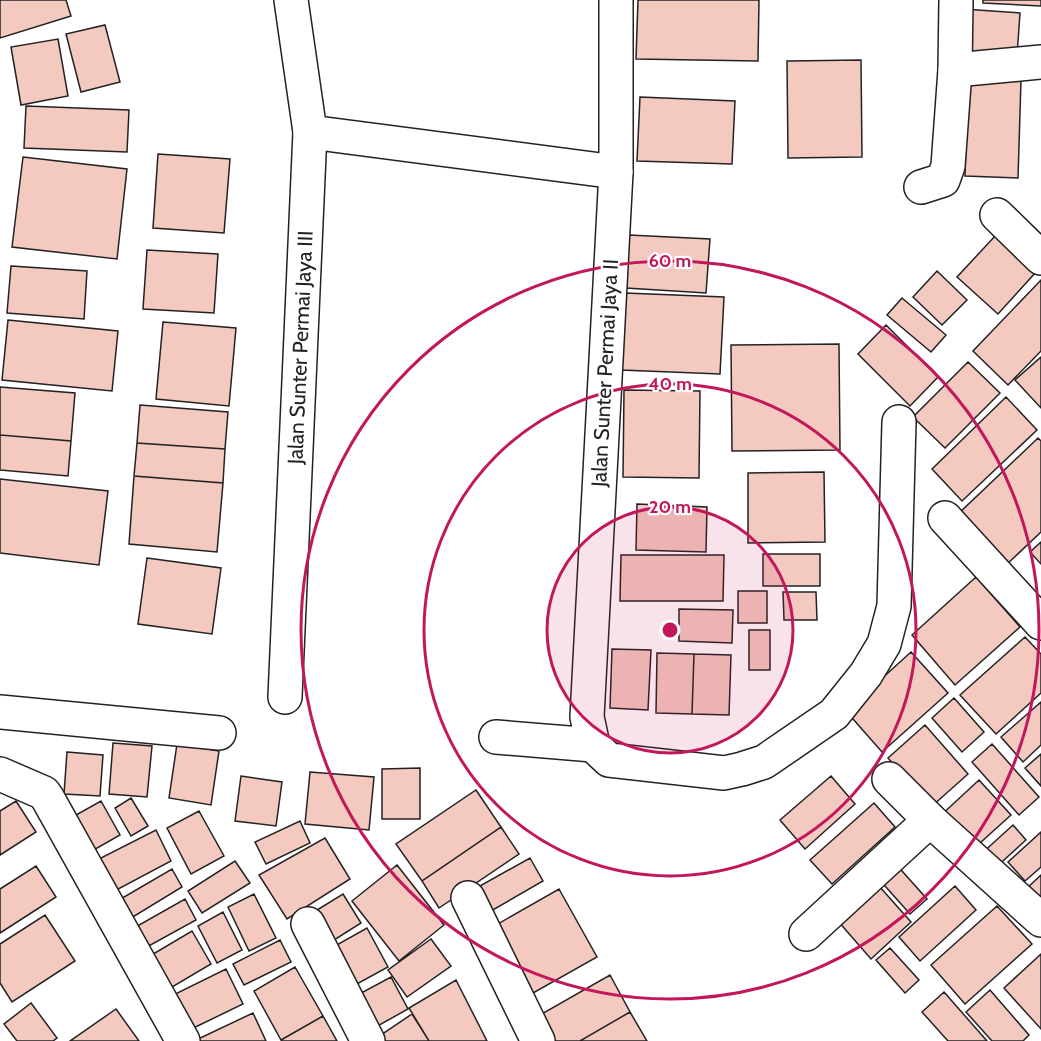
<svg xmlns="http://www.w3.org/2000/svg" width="1041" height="1041" font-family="Cabin,sans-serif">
<rect width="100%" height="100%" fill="#fff"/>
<path fill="#f3c9c0" stroke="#222" stroke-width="1.5" d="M0,0H66L71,16L0,38Z
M638,0H759L758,61L636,59Z
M983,0H1041V6L983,3Z
M963,9L1020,13L1017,56L960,52Z
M105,25L120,82L81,92L66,34Z
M58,39L68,96L21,105L11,47Z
M861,60L862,157L788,158L787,61Z
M968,78L1021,80L1018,178L965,176Z
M640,97L735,101L732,164L637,161Z
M26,106L129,110L127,152L24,148Z
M158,154L230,159L224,233L153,228Z
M23,157L127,169L117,259L12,247Z
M629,235L710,239L706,293L626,288Z
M996,235L1036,272L998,314L957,277Z
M147,250L218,254L214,313L143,309Z
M11,266L87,271L84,319L7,313Z
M937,271L967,300L942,325L913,297Z
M1041,280V351L1008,385L973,351Z
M625,293L724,297L720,374L621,370Z
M902,298L946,335L931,352L887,315Z
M8,320L118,331L112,391L2,380Z
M163,322L236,328L229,406L156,399Z
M886,325L938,377L910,406L858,354Z
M839,344L840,450L732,451L731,345Z
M1041,357V408L1015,380Z
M968,362L1000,393L945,448L913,417Z
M0,387L75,393L71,441L0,435Z
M624,390L700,391L699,478L623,477Z
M1006,397L1037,430L962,501L932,469Z
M140,405L228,412L225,449L137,443Z
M0,435L71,441L68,476L0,470Z
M1038,438L1041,441V532L1005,566L957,515Z
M137,443L225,449L223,483L134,476Z
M824,472L825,542L748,543V473Z
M134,476L223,483L217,552L129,544Z
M0,479L108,491L99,565L0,553Z
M637,504L707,507L706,552L636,550Z
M1041,542V564L1030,552Z
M763,554H820V586H763Z
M621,555H724L723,601H620Z
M147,558L221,568L212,634L138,624Z
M976,577L1020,627L955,685L912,635Z
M738,591H767V623H738Z
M783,592H816L817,620H784Z
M679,609L733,610L732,643L679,641Z
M749,630H770V670H749Z
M1025,637L1041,654V693L996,734L960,695Z
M612,649L651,650L648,710L610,708Z
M911,652L948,693L882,752L846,711Z
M657,653L694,654L692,714L656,713Z
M694,654L731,655L729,715L692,714Z
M954,698L984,732L962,752L932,718Z
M1041,702V745L1023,762L1001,737Z
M925,725L968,774L931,807L888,758Z
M113,743L152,746L147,797L109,794Z
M177,744L219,751L211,805L169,798Z
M992,744L1039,797L1019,815L972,762Z
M67,752L103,755L100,796L64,794Z
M1041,754V786L1025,768Z
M420,768V819H382V769Z
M310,772L374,777L369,830L305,824Z
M241,776L282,782L276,826L235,821Z
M831,776L855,804L805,849L780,820Z
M979,780L1011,815L970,852L939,817Z
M476,790L501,827L422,881L396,844Z
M131,798L148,826L131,836L115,808Z
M16,801L36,832L0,855V811Z
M101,801L120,835L85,855L67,820Z
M874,803L895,827L832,884L810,860Z
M199,811L224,856L191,874L167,828Z
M300,821L310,843L266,864L255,842Z
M1013,825L1026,840L993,870L980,855Z
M501,827L519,854L439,908L422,881Z
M156,830L171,861L107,895L91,863Z
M1041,832V867L1025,881L1008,862Z
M325,838L350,879L287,919L259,875Z
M530,858L543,881L484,915L471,891Z
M235,861L250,883L202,913L188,891Z
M894,862L927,899L910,914L877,877Z
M397,865L444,925L399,961L352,901Z
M36,866L56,897L0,933V889Z
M172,869L182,887L123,923L112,904Z
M1041,875V906L1026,889Z
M871,877L911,922L871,959L831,913Z
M955,886L976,910L920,961L899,937Z
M559,889L597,957L526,997L489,929Z
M254,894L276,938L249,951L228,907Z
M343,894L361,923L323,947L304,918Z
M185,899L196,920L136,953L125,933Z
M997,906L1032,944L965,1004L931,965Z
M223,912L242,950L217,963L198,926Z
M45,915L75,961L12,1002L0,983V944Z
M367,928L388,967L346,990L326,951Z
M192,931L211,964L162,993L143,960Z
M431,939L451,966L407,997L388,970Z
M280,940L291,962L244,985L233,964Z
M890,948L919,980L905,993L876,960Z
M1041,954V1029L1004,988Z
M295,967L323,1016L281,1040L254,991Z
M226,969L243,1004L181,1034L165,999Z
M610,975L630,1012L580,1041H545L533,1019Z
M391,977L408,1009L365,1033L348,1000Z
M456,980L487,1041H429L409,1008Z
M990,990L1029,1035L1023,1041H992L966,1012Z
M944,992L987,1041H948L922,1012Z
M31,1003L57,1038L53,1041H17L4,1024Z
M116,1009L139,1041H70Z
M630,1012L647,1041H580Z
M253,1013L266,1041H194Z
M412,1014L429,1041H372Z
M323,1016L337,1041H282L281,1040Z"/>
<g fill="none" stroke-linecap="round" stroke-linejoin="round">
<g stroke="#222" stroke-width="36">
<g id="street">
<path d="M616,0V172L587,717L593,745L609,760L724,773L742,769L764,762L834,714L866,674L884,644L894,606L899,422"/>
<path d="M955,70L1041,62"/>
<path d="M310,132L616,172"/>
<path d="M921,187L943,180L948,166L955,70L956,0"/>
<path d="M997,215L1041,258"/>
<path d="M945,518L1041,623"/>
<path id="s1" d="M285,697L310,132L291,0"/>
<path d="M0,712L219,733"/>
<path d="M496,737L593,745"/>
<path d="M0,774L44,793L48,799L183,1041"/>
<path d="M889,779L930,820L1041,920"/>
<path d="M468,898L538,1041"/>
<path d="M308,924L368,1041"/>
<path d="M806,934L930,820"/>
</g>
</g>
<use href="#street" stroke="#fff" stroke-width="33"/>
</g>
<circle cx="670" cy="630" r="123" fill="#c2185b" fill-opacity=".12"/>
<g fill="none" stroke="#c2185b" stroke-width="3">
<circle cx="670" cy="630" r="123"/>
<circle cx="670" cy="630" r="246"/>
<circle cx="670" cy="630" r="369"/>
</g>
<g text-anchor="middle" stroke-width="4.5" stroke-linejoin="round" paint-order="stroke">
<g font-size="21" fill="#222" stroke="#fff">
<text dy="7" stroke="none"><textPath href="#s1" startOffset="350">Jalan Sunter Permai Jaya III</textPath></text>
<text transform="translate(605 373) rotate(-87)" y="7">Jalan Sunter Permai Jaya II</text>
</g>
</g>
<circle cx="670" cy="630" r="9" fill="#c2185b" stroke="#fff" stroke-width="3"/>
<g font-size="18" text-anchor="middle" font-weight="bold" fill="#c2185b" stroke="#fff" stroke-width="4.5" stroke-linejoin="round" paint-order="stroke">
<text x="670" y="267">60 m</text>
<text x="670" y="390">40 m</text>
<text x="670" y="513">20 m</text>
</g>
</svg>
